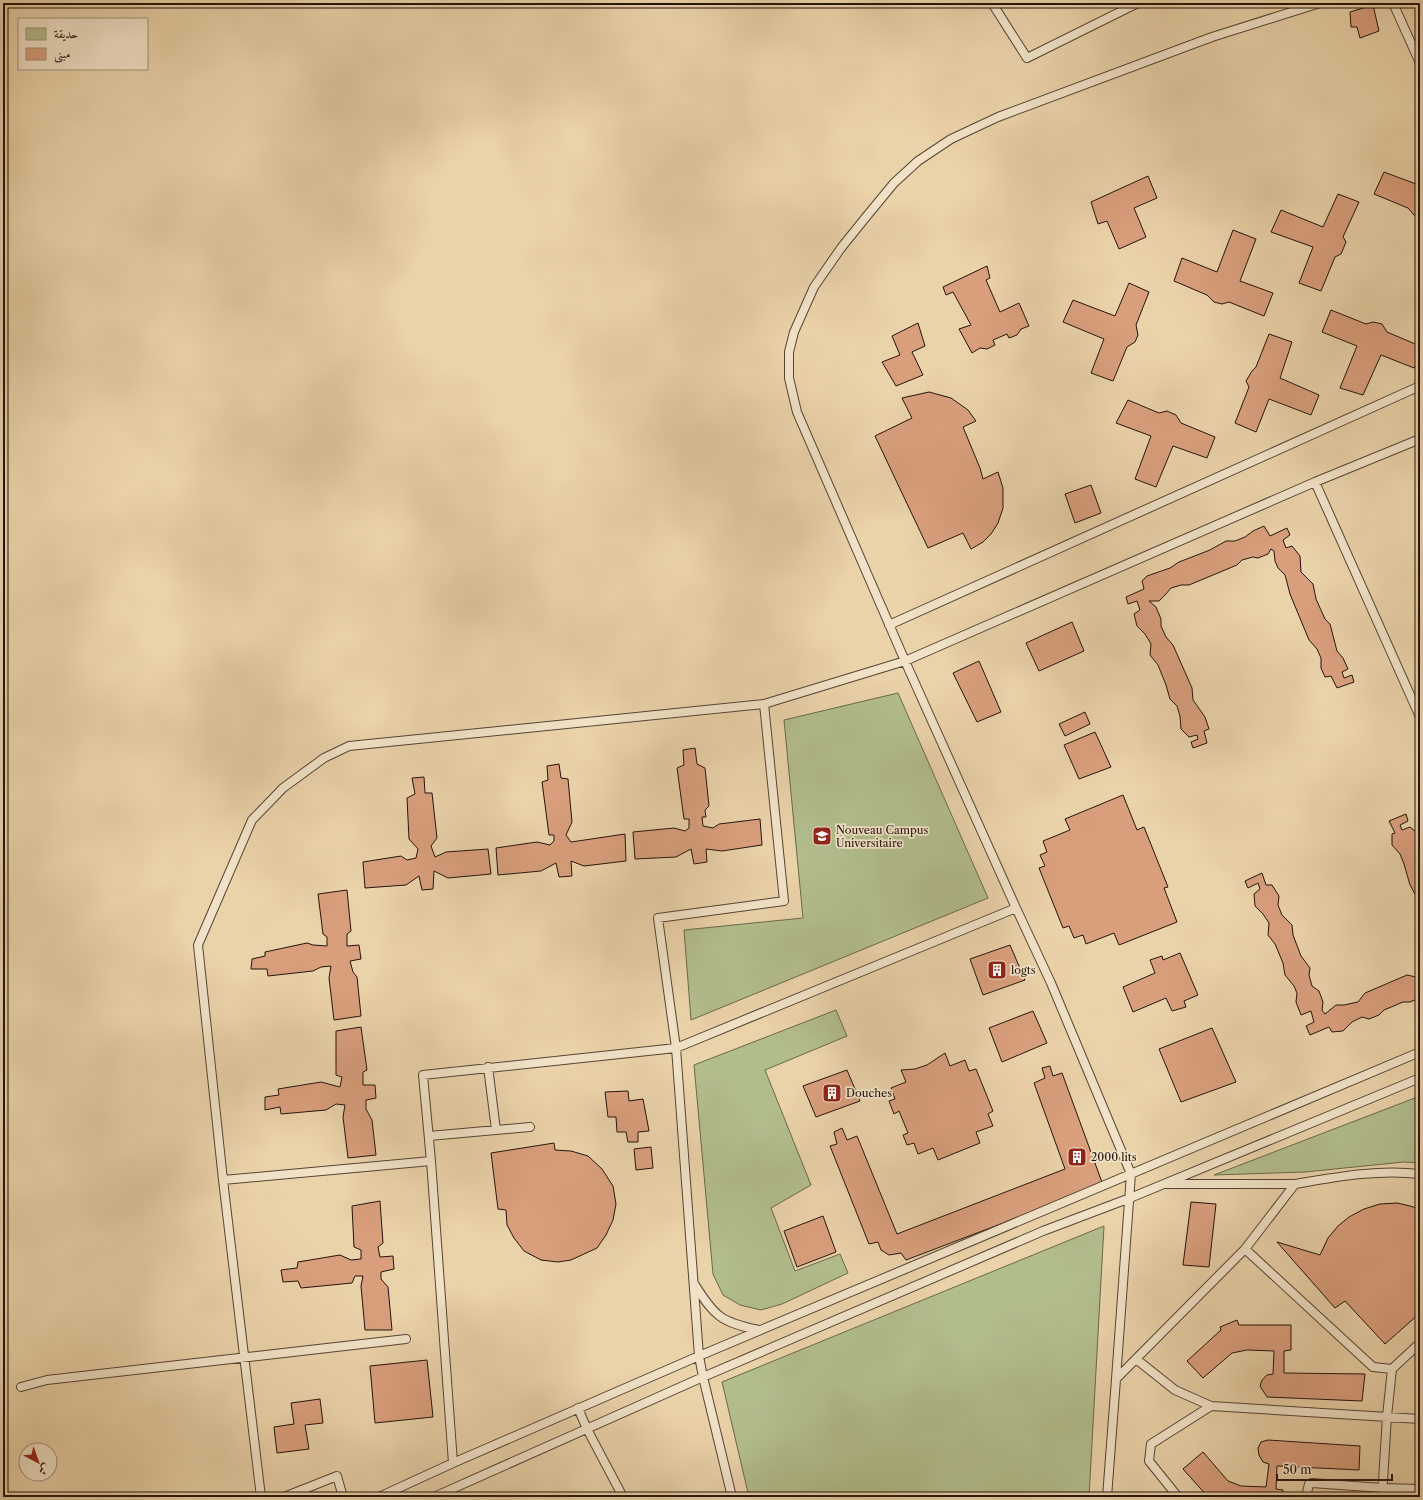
<svg xmlns="http://www.w3.org/2000/svg" width="1423" height="1500" font-family="'Libre Caslon Text',Amiri,serif">
<rect width="100%" height="100%" fill="#ead2a9"/>
<filter id="stains"><feTurbulence type="fractalNoise" baseFrequency=".005" numOctaves="4"/><feColorMatrix values="0 0 0 0 .2 0 0 0 0 .09 0 0 0 0 .02 0 0 0 .5 -.17"/></filter>
<radialGradient id="worn" r=".72"><stop offset=".6" stop-color="#630" stop-opacity="0"/><stop offset="1" stop-color="#630" stop-opacity=".3"/></radialGradient>
<path fill="#b2bd8c" stroke="#6a684c" d="M898,693L988,898L691,1020L684,930L803,918L784,720Z
M836,1010L847,1036L765,1070L811,1185L771,1208L795,1271L840,1254L848,1273L782,1304L761,1310L740,1305L723,1295L713,1274L694,1065Z
M1420,1096V1163L1404,1162L1305,1172L1214,1175Z
M1104,1226L1089,1497H749L722,1382Z"/>
<path fill="#d99f7d" stroke="#23140d" d="M1373,5L1379,31L1360,38L1357,27H1351L1350,12Z
M1384,172L1416,184L1420,175V216L1414,215L1408,208L1374,194Z
M1148,176L1157,198L1134,208L1146,237L1119,249L1107,221L1098,224L1091,202Z
M1338,194L1359,202L1343,237L1346,242L1341,254L1335,257L1321,291L1299,283L1313,247L1271,232L1281,210L1323,227Z
M1233,230L1256,239L1240,281L1273,293L1264,316L1229,302L1222,304L1214,302L1207,295L1174,281L1182,258L1217,272Z
M987,266L990,278L986,280L1000,312L1019,303L1029,326L1021,329L1017,335L1009,338L1007,334L993,340L995,345L987,349L980,348L972,353L959,329L971,325L953,292L946,295L943,287Z
M1129,283L1149,292L1136,325L1138,335L1135,342L1127,347L1113,381L1091,373L1104,339L1063,322L1073,300L1115,316Z
M1331,310L1366,324L1373,322L1382,324L1387,332L1420,346V354L1414,368L1381,355L1363,395L1340,388L1357,346L1322,332Z
M918,323L925,346L912,352L923,375L896,386L882,362L900,355L892,336Z
M1269,334L1292,342L1280,378L1319,395L1311,415L1269,399L1256,432L1235,423L1249,387L1246,381L1252,371L1256,367Z
M929,392L951,398L968,410L976,421L963,427L980,468L983,479L998,472L1003,488V508L998,523L991,534L983,542L971,549L963,533L928,548L875,436L912,418L902,398Z
M1128,400L1159,413L1167,411L1176,415L1181,423L1215,437L1207,458L1173,446L1156,487L1135,479L1151,436L1116,423Z
M1091,485L1101,513L1075,523L1065,494Z
M1264,526L1270,536L1287,528L1290,535L1283,540L1286,548L1292,546L1300,556L1301,572L1313,584L1316,599L1325,619L1330,624L1337,651L1343,658L1348,669L1342,672L1344,678L1352,675L1354,682L1337,688L1331,676L1325,677L1321,668V658L1317,649L1309,640L1290,594L1285,575L1278,568L1275,561L1274,551L1271,549L1268,554L1258,558L1253,557L1242,560L1237,565L1189,585H1181L1171,588L1165,595L1159,601H1149L1156,607L1161,619V626L1166,637L1173,645L1192,688L1193,700L1205,717L1209,729L1204,731L1207,743L1193,748L1191,742L1198,739L1197,735L1189,737L1181,729L1180,716L1177,706L1170,699L1166,685L1158,665L1150,655L1151,644L1145,634L1137,626L1134,614L1140,610L1137,601L1128,604L1126,597L1144,589L1142,581L1147,576L1170,568L1179,562L1210,550L1226,541H1235L1245,537L1253,531Z
M1072,622L1084,651L1039,671L1026,643Z
M979,661L1001,712L977,722L953,673Z
M1085,712L1090,724L1065,736L1059,724Z
M1095,732L1111,767L1079,779L1064,745Z
M695,748L697,764L705,768L709,806L705,810L706,817H702L703,826L713,828L719,824L760,819L762,845L722,851L706,849L707,862L694,864L691,849L676,857L635,859L633,832L674,828L685,831L689,828V819H684L677,768L684,765L683,750Z
M559,764L561,778L568,779L572,822L566,835L571,842L625,834L626,861L584,866L571,861L572,876L559,877L556,863L541,871L498,875L496,848L537,842L550,845L554,841V835H549L542,782L548,780L547,766Z
M424,777L425,793H432L437,838L431,846L435,857L446,852L488,849L491,874L448,878L434,871L433,889L422,890L419,876L406,885L365,888L363,862L401,856L407,860L416,858L418,849L409,839L407,798L415,794L412,778Z
M1123,795L1137,830L1144,827L1168,887L1164,888L1177,922L1119,945L1114,933L1086,944L1083,935L1074,938L1069,926L1063,928L1039,868L1045,866L1040,855L1047,852L1043,841L1070,830L1065,819Z
M1406,814L1408,821L1400,825L1402,830L1410,827L1416,832L1419,840L1418,847L1420,851V903L1410,885L1404,864L1400,854L1392,845V834L1395,833L1389,821Z
M1262,873L1266,885H1272L1279,896L1278,905L1282,915L1292,925L1293,935L1301,956L1310,968L1309,975L1312,986L1319,991L1323,1002L1322,1010L1325,1014L1336,1005H1344L1358,1002L1365,993L1407,975L1416,977L1420,975V996L1417,999L1410,1002H1403L1384,1010L1379,1015L1369,1019L1362,1017L1352,1022L1343,1031L1332,1032L1329,1027L1310,1035L1306,1026L1314,1022L1311,1011L1301,1015L1296,1002L1297,993L1294,986L1285,975L1283,963L1275,944L1268,935L1269,923L1263,914L1255,906L1254,894L1260,889L1258,883L1248,888L1245,881Z
M347,890L351,931L347,934V946L359,945L361,959L350,961L353,972L357,977L361,1016L334,1020L329,978L331,966L321,967L313,971L268,976L267,969H251L252,959L265,956V952L307,943L313,945L327,946V937L323,934L318,894Z
M1010,945L1025,980L983,995L970,959Z
M1180,953L1198,995L1184,1001L1186,1007L1172,1011L1166,998L1133,1012L1123,987L1155,973L1150,960L1162,956L1163,960Z
M1033,1011L1047,1043L1002,1062L989,1028Z
M361,1027L367,1070L363,1072V1085H375L376,1098L366,1100V1109L372,1120L376,1155L348,1158L343,1117L345,1105L336,1104L326,1110L281,1114L280,1107L265,1110V1097L279,1095L278,1089L321,1082L340,1087L342,1077L336,1075V1031Z
M1212,1028L1236,1082L1181,1102L1159,1049Z
M945,1053L950,1066L965,1060L969,1071L976,1069L993,1111L988,1114L993,1126L976,1132L980,1143L938,1160L933,1148L918,1154L914,1143L907,1145L903,1135L908,1133L899,1111L894,1114L889,1101L895,1099L891,1088L906,1082L901,1070L915,1069L927,1065Z
M1050,1066L1053,1076L1062,1073L1103,1185L906,1260L901,1253L889,1255L881,1250L878,1242L869,1244L830,1146L837,1144L834,1132L842,1128L847,1140L857,1136L897,1234L1065,1169L1034,1083L1045,1078L1042,1068Z
M847,1070L860,1101L816,1117L803,1086Z
M628,1091L629,1101L643,1099L649,1131L638,1132V1142H628L626,1132H617L616,1117H608L605,1092Z
M554,1143L555,1150L571,1151L588,1156L602,1169L613,1186L616,1204L613,1220L606,1235L597,1248L571,1260L558,1262L541,1260L524,1251L514,1238L507,1225L506,1210L498,1209L491,1153Z
M651,1147L653,1168L636,1170L634,1149Z
M380,1201L383,1243L378,1247L380,1257L393,1256L394,1269L381,1272V1279L388,1287L392,1330H365L361,1286L363,1276H355L352,1283L301,1288L298,1281L283,1282L281,1270L297,1268L298,1262L340,1255L351,1260L361,1259V1250L354,1247L352,1206Z
M1191,1202L1216,1204L1209,1267L1183,1265Z
M1397,1203L1410,1206L1420,1209V1313L1385,1344L1345,1301L1335,1308L1277,1242L1320,1255L1328,1238L1338,1226L1349,1217L1364,1209L1380,1204Z
M823,1216L836,1252L797,1267L784,1231Z
M1237,1320L1239,1325H1291V1350L1284,1351V1373L1365,1374L1362,1401L1267,1397L1260,1386L1262,1380L1267,1375L1273,1374L1274,1351L1247,1350L1232,1353L1203,1378L1187,1361L1221,1330L1220,1327Z
M427,1360L433,1417L375,1423L370,1366Z
M320,1399L323,1423L305,1425L309,1449L277,1453L274,1427L294,1424L291,1403Z
M1268,1440L1360,1446L1359,1470L1277,1466L1276,1489L1283,1490V1497H1208L1183,1469L1203,1452L1228,1481L1241,1486L1266,1487L1269,1464L1263,1462L1259,1455L1258,1448L1261,1442Z"/>
<g fill="none" stroke-linecap="round" stroke-linejoin="round">
<g stroke="#554434" stroke-width="10">
<path id="lane" d="M992,3L1027,58L1138,3
M1393,3L1420,63
M1315,482L1420,717
M889,625L1420,386
M488,1067L496,1130
M429,1136L530,1127
M431,1161L423,1075L676,1048L1016,908
M1420,1174C1378,1169 1336,1177 1295,1184L1245,1249L1373,1367L1392,1369L1420,1343
M223,1180L431,1161L453,1463
M1167,1184H1295
M1245,1249L1116,1379L1131,1174L1051,983L1016,908L905,661L797,412L789,378V352L794,332L814,287L841,248L866,217L894,183L918,161L951,139L998,117L1212,37L1320,3
M695,1285C715,1317 721,1322 759,1330
M1136,1359L1175,1390L1211,1406L1420,1419
M21,1387L47,1380L406,1339
M578,1408L587,1429L623,1497
M261,1497L223,1180L198,945L252,820L283,788L324,758L349,746L764,704L905,661L1315,482L1420,439
M284,1497L337,1476L343,1497
M379,1497L453,1463L699,1356L1420,1052
M434,1497L703,1377L1043,1231L1130,1198L1420,1078
M732,1497L703,1377L699,1356L676,1048L658,918L784,901L764,704
M1107,1497L1116,1379
M1178,1497L1149,1461L1151,1444L1211,1406
M1306,1497L1309,1484L1312,1483L1382,1488L1420,1489
M1382,1497L1387,1416L1392,1369"/>
</g>
<use href="#lane" stroke="#f1e2c7" stroke-width="8"/>
</g>
<defs>
<g id="university-square" transform="scale(1)"><rect x="-9" y="-9" width="18" height="18" rx="4" fill="#8f2418" stroke="#f1e2c7"/><path d="M0-5L7-2L0 1L-7-2ZM-4 1L0 2.5L4 1V4Q0 6-4 4Z" fill="#fff"/></g>
<g id="building-square" transform="scale(1)"><rect x="-9" y="-9" width="18" height="18" rx="4" fill="#8f2418" stroke="#f1e2c7"/><path d="M-4-6H4V6H1V3H-1V6H-4ZM-2.5-4.3h1.7v1.8h-1.7ZM.8-4.3h1.7v1.8H.8ZM-2.5-1h1.7V.8h-1.7ZM.8-1h1.7V.8H.8Z" fill="#fff"/></g>
</defs>
<g fill-rule="evenodd">
<use href="#university-square" x="822" y="836"/>
<use href="#building-square" x="997" y="970"/>
<use href="#building-square" x="832" y="1093"/>
<use href="#building-square" x="1077" y="1157"/>
</g>
<g text-anchor="middle" stroke-width="3.5" stroke-linejoin="round" paint-order="stroke">
<g font-size="11" fill="#23140d" stroke="#f1e2c7" text-anchor="start">
<text x="836" y="834">Nouveau Campus<tspan x="836" dy="13">Universitaire</tspan></text>
<text x="1011" y="974">logts</text>
<text x="846" y="1097">Douches</text>
<text x="1091" y="1161">2000 lits</text>
</g>
</g>
<rect width="1423" height="1500" fill="none" stroke="#ead2a9" stroke-width="16"/>
<rect x="4" y="4" width="1415" height="1492" fill="none" stroke="#23140d" stroke-width="2"/>
<rect x="8" y="8" width="1407" height="1484" fill="none" stroke="#23140d"/>
<rect x="18" y="18" width="130" height="52" fill="#f1e2c7" stroke="#9f907d"/>
<rect x="26" y="28" width="20" height="12" fill="#b2bd8c" stroke="#9f907d"/>
<text x="54" y="38" font-size="12" fill="#23140d">حديقة</text>
<rect x="26" y="48" width="20" height="12" fill="#d99f7d" stroke="#9f907d"/>
<text x="54" y="58" font-size="12" fill="#23140d">مبنى</text>
<g transform="translate(38 1462) rotate(139)"><circle r="19" fill="#f1e2c7" stroke="#9f907d"/>
<path d="M0-3L7 15L0 10L-7 15Z" fill="#8f2418"/>
<text y="-6" font-size="11" font-weight="bold" text-anchor="middle" fill="#23140d">ش</text>
</g>
<path d="M1277 1474v6h115v-6" fill="none" stroke="#23140d" stroke-width="2"/>
<text x="1283" y="1474" font-size="12" fill="#23140d" stroke="#f1e2c7" stroke-width="3" paint-order="stroke">50 m</text>
<rect width="100%" height="100%" filter="url(#stains)"/>
<rect width="100%" height="100%" fill="url(#worn)"/>
</svg>
